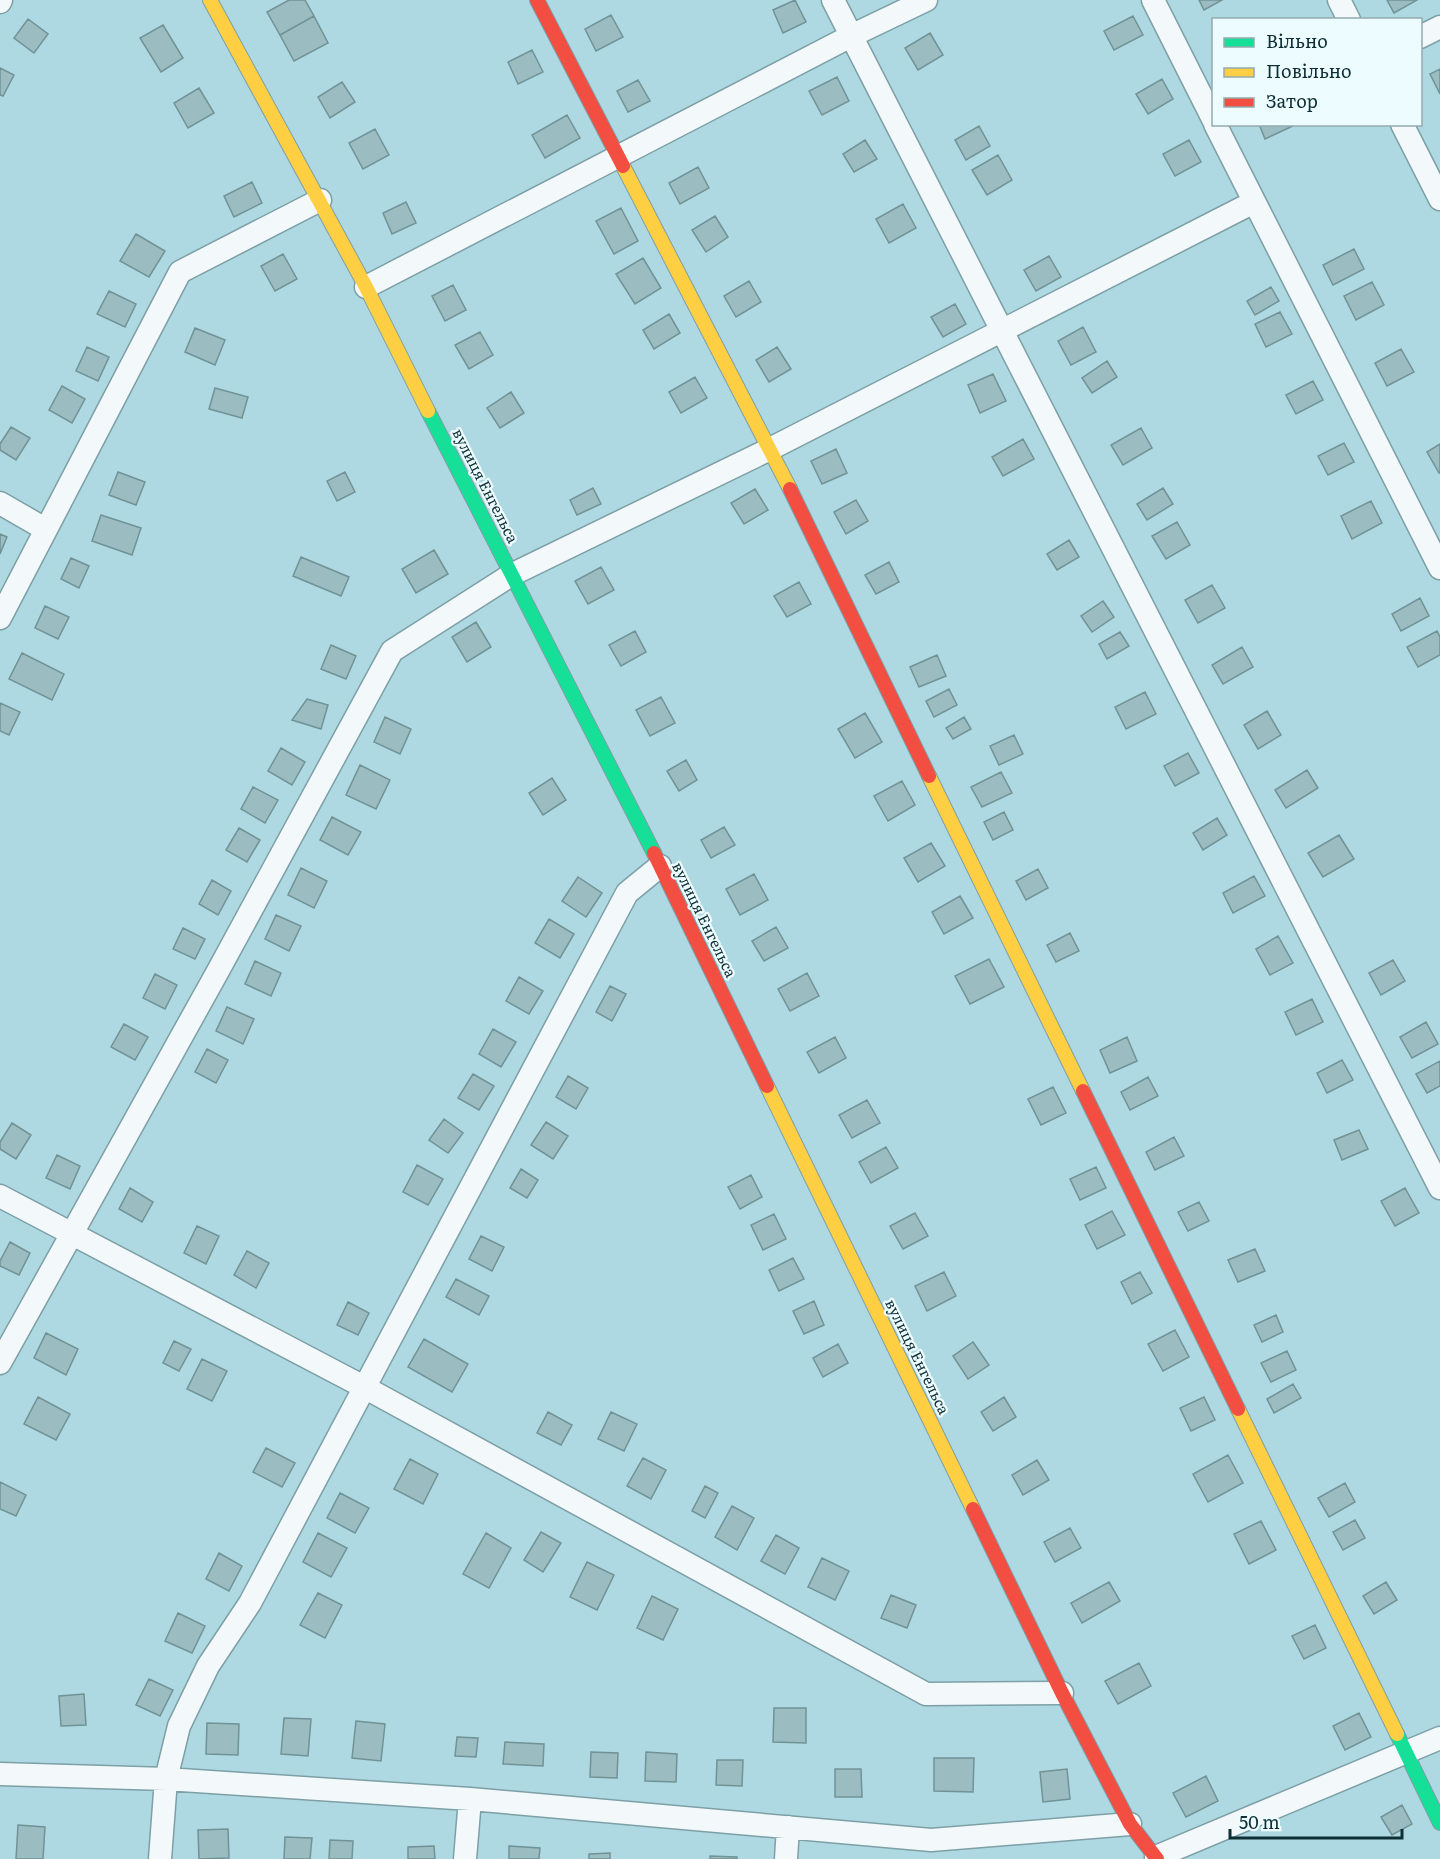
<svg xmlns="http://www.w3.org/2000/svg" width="1440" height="1859" font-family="Literata,serif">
<rect width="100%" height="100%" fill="#afd9e2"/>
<path fill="#9bbcc0" stroke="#709397" stroke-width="1.5" d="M289,0H305L314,16L280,35L267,12Z
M795,0L806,22L783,33L773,10Z
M1199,0H1222L1204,10Z
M1387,0H1417L1394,13Z
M611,15L623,37L596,51L585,29Z
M314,16L328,43L294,61L280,35Z
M1133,16L1143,35L1114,50L1104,31Z
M28,19L48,34L34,53L14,38Z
M163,25L183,58L161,72L140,38Z
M930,33L943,55L918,70L905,48Z
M532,50L543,72L518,84L508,62Z
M0,68L14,75L3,96L0,95Z
M1440,69V94L1430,74Z
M837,77L849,101L822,115L809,91Z
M1162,79L1173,99L1148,114L1136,94Z
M638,80L650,101L628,112L617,91Z
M342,82L355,102L330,118L318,97Z
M199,88L214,113L188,128L174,103Z
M567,115L580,138L545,158L532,135Z
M1259,124H1295V125L1265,139Z
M979,126L990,146L966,160L955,140Z
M375,129L389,155L363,169L349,143Z
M865,140L877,159L854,172L843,154Z
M1189,140L1201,162L1175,176L1163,154Z
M998,155L1012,180L987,195L972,170Z
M698,167L709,188L680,204L669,183Z
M252,182L262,203L234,217L224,196Z
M406,202L416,223L392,234L383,213Z
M903,204L916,228L889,243L876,219Z
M621,208L638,241L614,254L596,221Z
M715,216L728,237L706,252L692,230Z
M136,234L165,251L149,277L120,261Z
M1354,249L1364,269L1333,285L1323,265Z
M283,254L297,279L275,291L261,266Z
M1049,256L1061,277L1036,291L1024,270Z
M643,258L661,288L635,304L616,274Z
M749,281L761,302L736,317L724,296Z
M1372,282L1384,305L1356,320L1344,296Z
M453,285L466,310L445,321L432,296Z
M1271,287L1279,301L1255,315L1247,301Z
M109,291L136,304L125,327L97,314Z
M955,304L966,324L943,337L931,317Z
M1280,312L1292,334L1266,347L1255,324Z
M669,314L680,333L654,349L643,330Z
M1083,327L1096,352L1071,365L1058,341Z
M195,328L225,340L215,365L185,352Z
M480,332L493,355L469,369L455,345Z
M87,347L109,357L98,381L76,371Z
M777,347L791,369L769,382L756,360Z
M1401,349L1414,372L1387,386L1375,363Z
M1107,361L1117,377L1092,393L1082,378Z
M993,374L1006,401L980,413L968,385Z
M695,377L707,398L681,413L669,392Z
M1313,381L1323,400L1296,414L1286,395Z
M62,386L85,399L72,423L49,410Z
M215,388L248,397L242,418L209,409Z
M511,392L524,413L500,428L487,408Z
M11,427L30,438L16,460L0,450V444Z
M1141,428L1152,448L1123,465L1111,445Z
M1023,439L1034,459L1003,476L992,457Z
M1344,443L1354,462L1328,475L1318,456Z
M1440,444V473H1439L1427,452Z
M836,449L847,473L822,484L811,461Z
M118,472L145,482L136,505L109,495Z
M345,472L355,492L337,501L327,481Z
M593,488L601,504L577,515L570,500Z
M1163,488L1173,504L1147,520L1137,504Z
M755,489L768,510L744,524L731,503Z
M856,500L868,521L846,534L834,512Z
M1371,501L1382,523L1352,539L1341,516Z
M101,515L141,528L132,555L92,541Z
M1177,522L1190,545L1166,559L1152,536Z
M0,534L7,537L0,554Z
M1069,540L1079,557L1057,570L1047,554Z
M434,550L448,574L416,593L402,569Z
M301,557L349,577L341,596L293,576Z
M71,558L89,566L79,588L61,579Z
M889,562L899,582L876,594L865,575Z
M601,567L614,590L588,604L575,581Z
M799,582L811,604L787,617L774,596Z
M1212,585L1225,608L1198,623L1185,600Z
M1420,598L1429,616L1401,631L1392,614Z
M1103,601L1114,617L1092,632L1081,616Z
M45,606L69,617L58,639L35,628Z
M476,622L491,647L467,662L452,637Z
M635,631L646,652L621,666L609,645Z
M1437,631L1440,637V655L1418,667L1407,647Z
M1120,632L1129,646L1107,659L1099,644Z
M331,645L356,656L346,679L321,669Z
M1242,647L1253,667L1223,684L1212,665Z
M22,653L64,674L52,700L9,679Z
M937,655L946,676L919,687L910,667Z
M949,689L957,705L934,717L926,701Z
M1145,692L1156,714L1126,729L1115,707Z
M661,697L675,723L650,736L636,710Z
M307,699L328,705L321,729L292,720Z
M0,703L20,712L9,735L0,731Z
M1267,711L1281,735L1258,749L1244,725Z
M865,713L882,742L855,758L838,729Z
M385,717L411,729L400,754L374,742Z
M964,717L971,729L953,739L946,728Z
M1014,735L1023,754L999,765L990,746Z
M281,748L305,762L292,785L268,771Z
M1188,753L1199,773L1175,786L1164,766Z
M686,760L697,780L679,791L667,771Z
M360,765L390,780L376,809L346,795Z
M1307,770L1318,788L1286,808L1275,790Z
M1001,772L1012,793L982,807L971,787Z
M552,778L566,800L543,815L529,793Z
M902,781L915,805L888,821L874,796Z
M253,787L278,800L265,823L241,809Z
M1004,812L1013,830L993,840L984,822Z
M332,817L361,832L348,855L320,840Z
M1217,818L1227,835L1203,850L1193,833Z
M724,827L735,845L711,858L701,840Z
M239,828L260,840L247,862L226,850Z
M1339,835L1354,859L1323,877L1308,853Z
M931,843L945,866L918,882L904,858Z
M301,868L327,881L314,908L288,895Z
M1038,869L1048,888L1026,900L1016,881Z
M754,874L768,900L740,915L726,889Z
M1254,876L1265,896L1233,913L1223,893Z
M578,877L602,893L586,917L562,901Z
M212,880L231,891L218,915L199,904Z
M960,896L973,918L944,934L932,912Z
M276,915L301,926L289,951L265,939Z
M549,919L574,934L560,958L535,943Z
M776,927L788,948L764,961L752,941Z
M183,928L205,939L195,959L173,949Z
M1070,933L1079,951L1056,962L1047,945Z
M1278,936L1293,963L1270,975L1256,949Z
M989,959L1004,987L970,1004L955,976Z
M1393,960L1405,981L1381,995L1369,973Z
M255,961L281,973L271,996L245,984Z
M807,973L819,996L790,1011L778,989Z
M155,974L177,985L165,1009L143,998Z
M519,977L543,991L529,1014L506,1001Z
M610,986L626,994L612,1021L596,1012Z
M1312,999L1323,1022L1296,1035L1285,1012Z
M227,1007L254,1019L243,1044L216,1031Z
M1426,1022L1438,1044L1412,1058L1400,1037Z
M124,1024L148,1037L135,1060L111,1047Z
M493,1029L516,1042L501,1067L479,1054Z
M835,1037L846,1058L819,1073L807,1052Z
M1127,1037L1137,1061L1110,1073L1100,1050Z
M207,1049L228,1060L216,1083L195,1072Z
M1342,1060L1353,1080L1327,1093L1317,1073Z
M1440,1061V1086L1427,1093L1416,1074Z
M473,1074L494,1086L479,1110L458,1098Z
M568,1076L588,1088L576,1109L556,1097Z
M1148,1077L1158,1096L1130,1110L1121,1092Z
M1053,1087L1066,1113L1041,1125L1028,1099Z
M867,1100L880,1123L852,1138L839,1115Z
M444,1119L463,1133L448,1153L429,1140Z
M546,1122L568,1136L553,1159L531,1145Z
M12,1123L31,1135L16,1159L0,1149V1142Z
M1359,1130L1368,1149L1342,1160L1334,1140Z
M1174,1137L1184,1156L1155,1170L1146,1152Z
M886,1147L898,1168L871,1183L859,1162Z
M57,1155L80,1166L70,1189L46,1178Z
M417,1165L443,1179L428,1205L403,1192Z
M1096,1167L1106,1188L1080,1200L1070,1179Z
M521,1169L538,1180L527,1198L510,1188Z
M751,1175L762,1197L740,1209L728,1187Z
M130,1188L153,1202L142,1222L119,1209Z
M1405,1188L1419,1213L1395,1226L1381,1201Z
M1199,1202L1209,1221L1188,1231L1178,1212Z
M1112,1211L1125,1235L1097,1249L1085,1225Z
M915,1213L928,1236L903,1249L890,1226Z
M774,1214L786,1239L763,1250L751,1225Z
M197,1226L219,1236L206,1264L184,1253Z
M481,1236L504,1247L492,1271L469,1259Z
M10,1242L30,1253L19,1275L0,1266V1261Z
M1255,1249L1265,1271L1238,1282L1228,1260Z
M247,1251L269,1263L256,1288L234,1275Z
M793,1258L804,1279L779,1291L769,1270Z
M944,1272L956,1296L927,1311L915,1286Z
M1140,1272L1152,1293L1132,1304L1121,1282Z
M456,1279L489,1296L479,1315L446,1297Z
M814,1301L824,1325L804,1334L793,1311Z
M348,1302L369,1313L358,1335L337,1325Z
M1276,1315L1283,1332L1262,1342L1254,1325Z
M1175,1330L1189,1357L1163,1371L1148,1344Z
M46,1333L78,1349L66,1375L34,1358Z
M424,1339L468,1364L452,1392L408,1367Z
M174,1341L191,1349L179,1371L163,1363Z
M973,1342L989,1365L968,1379L953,1356Z
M838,1344L848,1363L823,1377L813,1358Z
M1287,1351L1296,1370L1271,1382L1261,1363Z
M202,1359L227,1371L212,1401L187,1389Z
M1293,1384L1301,1398L1274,1413L1267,1399Z
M38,1397L70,1414L56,1440L24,1424Z
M1004,1397L1016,1417L993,1431L981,1412Z
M1204,1397L1215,1420L1191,1431L1180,1408Z
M548,1412L572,1425L561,1445L537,1433Z
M611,1412L637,1424L624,1451L598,1439Z
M266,1448L295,1463L282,1487L253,1472Z
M1228,1455L1243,1483L1208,1502L1193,1474Z
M643,1458L666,1470L651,1499L627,1486Z
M410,1459L438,1474L423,1504L394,1489Z
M1037,1460L1049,1480L1023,1495L1012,1475Z
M0,1482L26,1495L16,1516L0,1509Z
M1345,1483L1355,1502L1329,1517L1318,1498Z
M705,1486L718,1493L705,1518L692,1511Z
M340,1493L369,1508L355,1533L327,1518Z
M732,1506L754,1518L737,1550L715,1537Z
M1355,1520L1365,1538L1343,1550L1333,1532Z
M1261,1521L1276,1550L1249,1564L1234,1534Z
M1070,1528L1081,1548L1055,1562L1044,1542Z
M541,1532L561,1543L543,1572L524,1560Z
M318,1533L347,1548L331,1577L303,1562Z
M486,1533L511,1548L489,1588L463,1574Z
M776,1535L799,1548L785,1574L761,1561Z
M219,1553L242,1566L229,1591L206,1579Z
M822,1558L849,1571L835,1600L808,1587Z
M587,1562L614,1575L597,1610L570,1597Z
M1109,1582L1120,1601L1082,1623L1071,1603Z
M1386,1582L1397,1600L1374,1614L1363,1596Z
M318,1593L342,1605L325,1638L300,1625Z
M891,1595L916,1605L907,1628L881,1618Z
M652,1596L678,1609L663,1640L637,1628Z
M178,1613L205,1626L192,1653L165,1641Z
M1315,1625L1326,1648L1304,1659L1292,1636Z
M1139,1663L1151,1686L1118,1704L1105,1681Z
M149,1679L173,1690L160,1716L136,1705Z
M84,1694L86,1725L61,1726L59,1696Z
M774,1708H806V1743L773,1742Z
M1359,1713L1371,1737L1345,1750L1333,1726Z
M284,1718L311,1719L308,1756L281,1754Z
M356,1721L385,1724L381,1761L352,1758Z
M207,1723L239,1724L238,1755L206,1754Z
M457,1737L478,1738L476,1757L455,1756Z
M505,1742L544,1744L543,1766L503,1764Z
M591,1752L618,1753L617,1778L590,1777Z
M646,1752L677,1754L676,1782L645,1781Z
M934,1758H974L973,1792L934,1791Z
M717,1760H743L742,1786L716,1785Z
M835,1769H861L862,1797H835Z
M1067,1769L1070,1799L1043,1802L1040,1772Z
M1206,1776L1218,1801L1186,1817L1173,1793Z
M1402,1805L1412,1824L1392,1835L1381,1817Z
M18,1825L45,1827L43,1859H16Z
M228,1829L229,1858L199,1859L198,1830Z
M285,1837L312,1838L310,1859H284Z
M330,1840L353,1841L352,1859H329Z
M434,1846L435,1859H408V1847Z
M509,1846L540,1848L539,1859H509Z
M610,1853V1859H589V1854Z
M710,1856L737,1857V1859H710Z"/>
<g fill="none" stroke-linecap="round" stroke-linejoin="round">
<g stroke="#7d9fa6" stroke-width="25">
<path id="street" d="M833,0L1440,1188
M1153,0L1214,121
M1339,0L1349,20
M0,2L1,0
M1420,37L1440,27
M1215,124L1440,568
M1402,124L1440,199
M366,287L851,36L926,0
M0,503L45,529
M0,618L180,272L320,200
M0,1196L364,1387L926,1694L1062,1693
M0,1363L218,971L392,651L511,575L770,449L1254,202
M0,1774L166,1779L470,1799L931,1840L1130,1824
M1156,1857L1440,1738
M160,1859L166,1779L179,1726L208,1666L250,1603L627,893L660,866
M465,1859L470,1799
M786,1859L788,1827"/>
</g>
<g stroke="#7d9fa6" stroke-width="16">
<path id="fast" d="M428,411L654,853
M1397,1734L1440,1823"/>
</g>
<g stroke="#7d9fa6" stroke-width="16">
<path id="slow" d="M210,0L366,287L428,411
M623,166L790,489
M929,776L1083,1091
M767,1086L973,1509
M1238,1409L1397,1734"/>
</g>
<g stroke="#7d9fa6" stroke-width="16">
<path id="jam" d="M537,0L623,166
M790,489L929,776
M654,853L767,1086
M1083,1091L1238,1409
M973,1509L1062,1693L1130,1824L1157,1859"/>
</g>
<use href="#street" stroke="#f3f9fb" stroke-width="22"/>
<use href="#fast" stroke="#16e098" stroke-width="14"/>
<use href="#slow" stroke="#ffcf43" stroke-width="14"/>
<use href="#jam" stroke="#f24e42" stroke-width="14"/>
</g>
<g text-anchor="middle" stroke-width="4.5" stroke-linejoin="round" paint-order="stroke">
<g font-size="15" fill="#0e2f35" stroke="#edfcff">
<text transform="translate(485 486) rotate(63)" y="5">вулиця Енгельса</text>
<text transform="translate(704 920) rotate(64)" y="5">вулиця Енгельса</text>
<text transform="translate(917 1357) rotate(64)" y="5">вулиця Енгельса</text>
</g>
</g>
<rect x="1212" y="18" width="210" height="108" fill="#edfcff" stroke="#94aaae" stroke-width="1.5"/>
<rect x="1224" y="38" width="30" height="9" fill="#16e098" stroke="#94aaae" stroke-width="1.5"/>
<text x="1266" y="48" font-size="18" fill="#0e2f35">Вільно</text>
<rect x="1224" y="68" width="30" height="9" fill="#ffcf43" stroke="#94aaae" stroke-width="1.5"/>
<text x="1266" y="78" font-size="18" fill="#0e2f35">Повільно</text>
<rect x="1224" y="98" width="30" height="9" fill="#f24e42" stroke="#94aaae" stroke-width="1.5"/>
<text x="1266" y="108" font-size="18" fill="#0e2f35">Затор</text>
<path d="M1230 1829v9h172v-9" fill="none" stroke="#0e2f35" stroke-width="3"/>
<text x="1239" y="1829" font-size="18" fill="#0e2f35" stroke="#edfcff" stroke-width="4.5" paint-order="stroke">50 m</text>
</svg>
